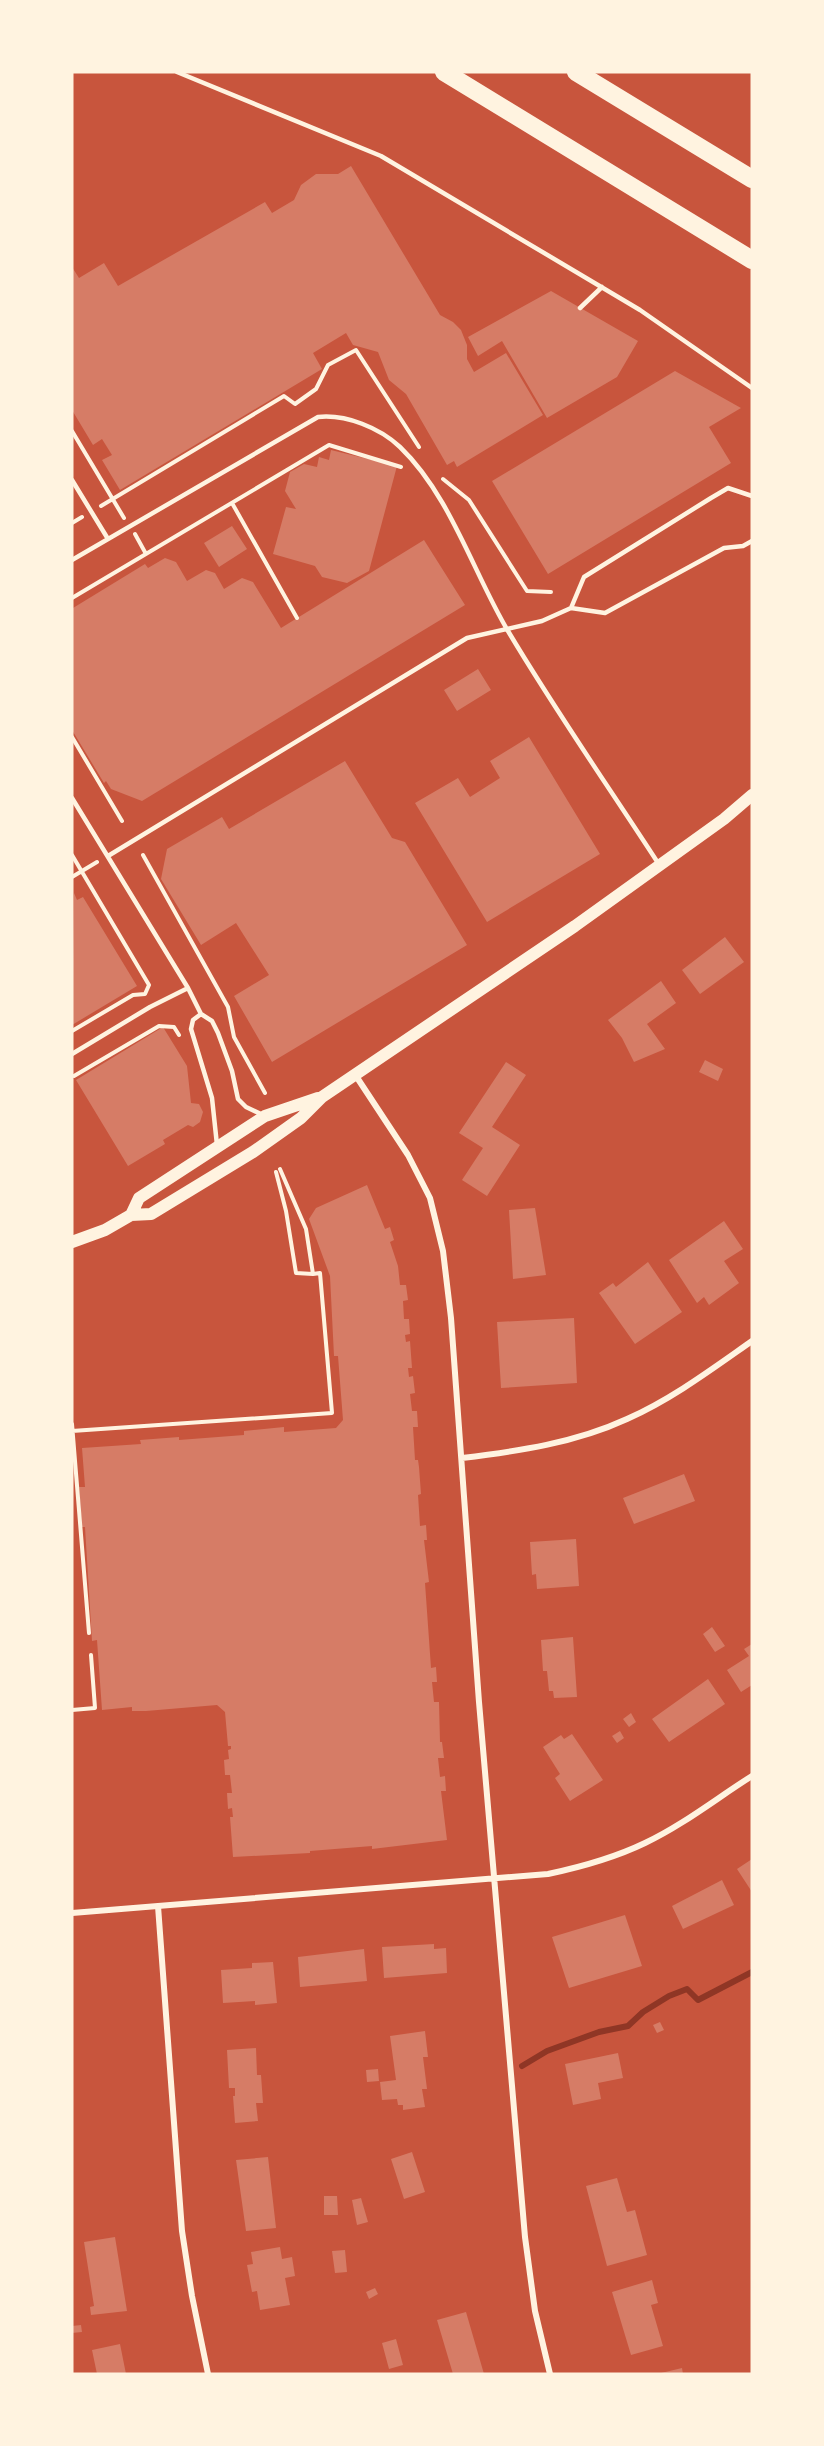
<svg xmlns="http://www.w3.org/2000/svg" width="824" height="2446" font-family="'Alegreya Sans',sans-serif">
<rect width="100%" height="100%" fill="#c8553d"/>
<g fill="none" stroke-linecap="round" stroke-linejoin="round">
<path stroke="#8f3625" stroke-width="6" d="M522,2066L547,2051L599,2032L628,2026L643,2012L669,1996L687,1989L698,2000L752,1972"/>
</g>
<path fill="#d67c66" d="M351,166L440,315L453,322L461,330L467,345V359L474,372L506,353L543,415L457,467L454,461L447,465L406,394L389,380L378,352L353,345L346,333L313,353L322,369L120,490L102,460L112,455L102,439L93,445L72,410V267L79,278L104,263L118,286L265,202L272,213L294,200L301,185L316,174H338Z
M551,291L638,341L617,377L547,418L502,341L478,356L468,337Z
M675,371L741,408L709,427L731,463L548,574L492,481Z
M331,450L397,466L369,571L347,583L322,577L315,566L273,554L286,507L296,509L285,491L290,472L304,464L317,467L319,457L329,460Z
M232,526L247,549L219,567L204,543Z
M424,540L465,605L142,801L111,789L106,781L104,783L72,730V605L73,608L145,564L148,568L165,558L176,562L187,581L206,570L215,573L224,589L242,578L253,582L281,628Z
M478,669L491,690L457,711L444,690Z
M529,737L600,854L487,922L415,803L458,778L470,797L500,778L490,761Z
M345,761L392,838L405,842L467,945L272,1062L234,996L269,975L236,923L201,945L161,879L167,849L222,817L229,829Z
M74,893L77,900L83,897L137,986L72,1025Z
M725,937L744,962L700,994L682,970Z
M661,981L676,1003L647,1024L665,1049L634,1062L622,1038L608,1020Z
M163,1027L187,1066L191,1103L199,1104L203,1112L200,1122L193,1127L188,1125L163,1140L165,1144L128,1166L76,1080Z
M705,1060L723,1069L718,1081L699,1072Z
M506,1062L526,1075L492,1127L520,1145L487,1196L462,1180L483,1148L459,1133Z
M367,1185L385,1229L390,1227L394,1240L390,1242L398,1266L400,1285H406L408,1300L403,1301L404,1319H409L410,1334L405,1335L406,1342L410,1341L412,1368H408L409,1377L413,1376L415,1393L410,1394L412,1411H417L418,1427H413L415,1460H418L419,1467L421,1494L418,1495L420,1526L426,1525L427,1540H424L429,1582L425,1583L431,1668L436,1667L437,1682H432L434,1702H439L440,1742H442L444,1758H438L440,1777L445,1776L446,1791H441L447,1840L372,1849V1846L310,1851V1853L233,1857L230,1817H233L232,1808L228,1809L227,1793H232L230,1775H225L224,1760L229,1759L228,1750L231,1749V1746H228L225,1712L217,1705L146,1711H132V1707L102,1710L97,1640L92,1641L85,1527H82L79,1487H85L82,1448L141,1444L140,1440L179,1437V1440L244,1435V1431L284,1427V1432L336,1428L343,1420L338,1356H334L330,1276L309,1219L316,1208Z
M535,1208L546,1275L513,1279L509,1210Z
M724,1221L743,1249L724,1261L739,1283L709,1305L704,1297L697,1303L669,1260Z
M648,1262L682,1312L635,1344L599,1293L613,1283L616,1287Z
M574,1318L577,1383L501,1388L497,1322Z
M684,1474L695,1501L634,1524L623,1498Z
M576,1539L579,1586L537,1589L536,1574L532,1575L530,1542Z
M712,1627L725,1646L715,1652L703,1634Z
M573,1637L577,1697L554,1698L553,1691H549L547,1671H543L541,1640Z
M752,1644V1685L741,1692L727,1670L749,1656L744,1649Z
M708,1679L725,1704L669,1742L652,1719Z
M631,1713L636,1722L629,1727L623,1719Z
M620,1731L624,1738L617,1743L612,1736Z
M572,1734L603,1780L570,1801L555,1778L560,1774L543,1747L561,1735L564,1739Z
M752,1859V1892L737,1869Z
M722,1880L734,1905L683,1929L672,1906Z
M625,1915L642,1966L569,1988L552,1937Z
M434,1944V1949L446,1948L447,1973L384,1978L382,1947Z
M364,1949L367,1981L300,1987L298,1957Z
M273,1962L277,2003L255,2005V2001L223,2003L221,1970L252,1968V1963Z
M660,2022L664,2030L657,2033L653,2025Z
M425,2031L428,2057H423L427,2089H422L425,2107L403,2110V2105H398L397,2099L382,2100L380,2082L396,2080L390,2036Z
M256,2048L257,2075H261L263,2103H256L258,2121L235,2123L233,2096H235V2088H229L227,2050Z
M618,2053L623,2078L598,2083L601,2099L573,2105L565,2064Z
M378,2069L379,2081L367,2082L366,2070Z
M412,2152L425,2192L404,2199L391,2159Z
M268,2157L276,2228L246,2231L236,2160Z
M617,2178L627,2212L635,2210L647,2255L607,2266L586,2186Z
M324,2196H337L338,2215H324Z
M361,2198L368,2222L357,2225L352,2200Z
M115,2237L127,2311L91,2315L90,2307L94,2306L84,2242Z
M280,2247L282,2259L292,2257L295,2276L285,2278L290,2305L260,2310L257,2291L252,2292L247,2265L253,2264L251,2252Z
M345,2250L347,2272L335,2273L332,2251Z
M652,2280L658,2303L651,2305L663,2346L631,2355L612,2292Z
M375,2288L378,2294L369,2299L366,2292Z
M466,2312L484,2374H453L437,2320Z
M81,2325L82,2332L72,2333V2326Z
M396,2339L403,2365L389,2369L382,2343Z
M120,2344L126,2374H97L92,2350Z
M682,2368L683,2374H662L661,2373Z"/>
<g fill="none" stroke-linecap="round" stroke-linejoin="round">
<path stroke="#fff3e0" stroke-width="4" d="M72,431L124,518
M443,479L469,500L527,591L551,592
M232,503L297,618
M101,506L284,396L295,404L316,389L328,365L356,350L419,447
M72,523L82,517
M135,534L146,554
M72,598L329,445L401,467
M72,737L122,821
M72,855L149,985L145,994L133,995L72,1031
M143,855L228,1007L234,1037L265,1093
M72,877L97,862
M74,1076L159,1026L174,1027L179,1035
M276,1172L286,1211L296,1273L313,1274
M72,1424L89,1633
M72,1431L332,1413L320,1273L313,1274L306,1229L280,1169
M72,1710L95,1708L91,1655"/>
<path stroke="#fff3e0" stroke-width="4.5" d="M177,72L381,156L640,310L752,388
M580,308L602,287
M72,480L108,539
M752,496L728,488L711,498L584,577L571,608L605,613L724,548L743,546L752,541
M72,560L318,417C346,414 380,428 400,447C450,495 473,572 508,631C555,710 608,786 658,863
M72,798L188,988L201,1014L212,1021L218,1033L232,1071L238,1099L246,1107L263,1115
M108,856L467,638L542,621L571,608
M201,1014L193,1020L191,1029L212,1098L217,1145
M72,1054L150,1007L188,988"/>
<path stroke="#fff3e0" stroke-width="6" d="M356,1076L408,1155L430,1198L443,1251L451,1318L479,1702L525,2237L535,2311L550,2374
M462,1458C519,1451 575,1443 627,1419C672,1399 712,1369 752,1341
M158,1906L182,2231L192,2296L208,2374
M72,1913L548,1874C581,1867 614,1858 645,1843C683,1825 717,1798 752,1776"/>
<path stroke="#fff3e0" stroke-width="12" d="M131,1215L139,1198L265,1116L318,1098
M72,1242L105,1230L131,1215L151,1214L253,1152L301,1118L322,1097L575,926L724,819L752,795"/>
<path stroke="#fff3e0" stroke-width="18" d="M444,72L752,260
M576,72L752,179"/>
</g>
<rect width="824" height="2446" fill="none" stroke="#fff3e0" stroke-width="147"/>
</svg>
